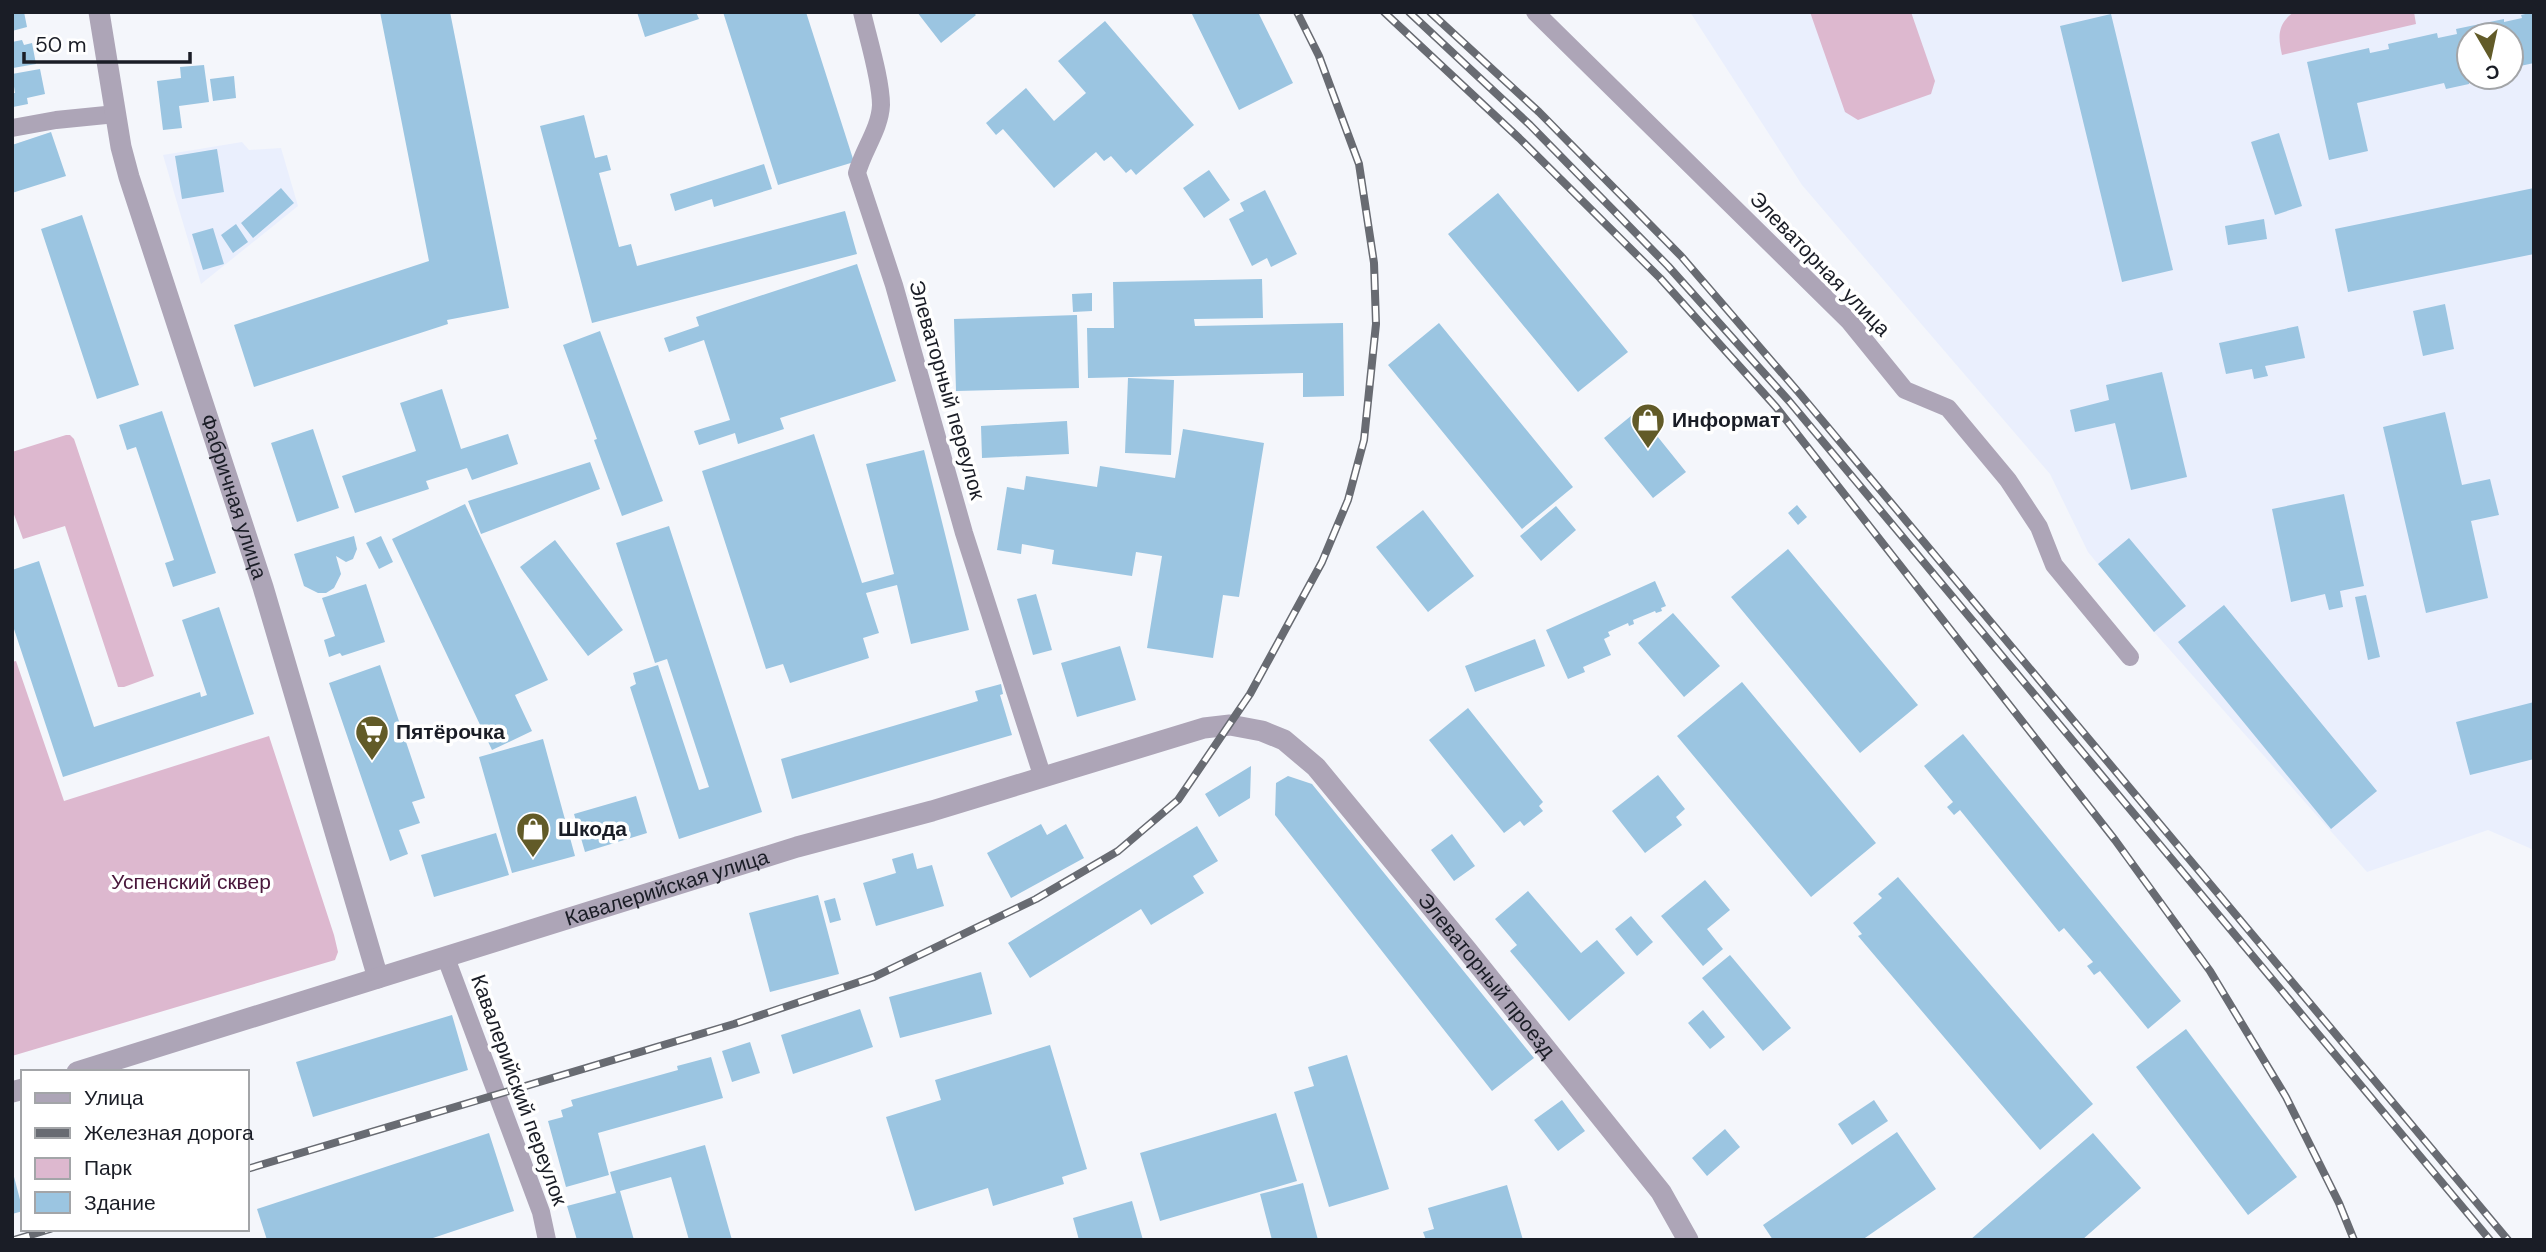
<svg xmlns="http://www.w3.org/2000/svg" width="2546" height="1252" font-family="'DM Sans',sans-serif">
<rect width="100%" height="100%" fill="#f4f6fb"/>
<path fill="#eaeffd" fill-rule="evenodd" d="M1690,12H2534V850L2488,830L2367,872L2154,632L2088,552L2050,474L1802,185ZM2469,35H2511V77H2469Z
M242,142L249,150L281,148L298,206L201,284L163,155Z"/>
<path fill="#ddb8cf" d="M1810,12H1911L1935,81L1931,94L1858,120L1845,112Z
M2294,12H2414L2416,24L2282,55C2278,37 2277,24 2294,12Z
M66,435H70L74,439L154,676L124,687H118L65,526L23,539L12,509V452Z
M16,661L64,801L269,736L334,935L338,952L335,960L12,1056V662Z"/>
<path fill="#9bc5e1" d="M12,12H24L27,27L12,31Z
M380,12H450L509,308L447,320L448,324L254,387L234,325L429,261Z
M637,12H696L699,19L645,37Z
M723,12H806L854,162L778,185Z
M917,12H973L976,15L941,43Z
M1191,12H1258L1293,83L1239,110Z
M2534,12V63L2511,68V35H2469V84L2446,89L2444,83L2357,103L2368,151L2329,160L2307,62L2369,48L2370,53L2389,49L2388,44L2437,33L2438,38L2457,34L2456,29L2504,19V22L2522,18L2521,15Z
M2111,14L2173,270L2122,282L2060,26Z
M1105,21L1194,125L1136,175L1131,169L1126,173L1111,156L1104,161L1096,152L1054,188L1003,129L996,135L986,123L1026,88L1054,121L1086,93L1058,61Z
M22,40L24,45L32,43L36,64L13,68L12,42Z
M204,65L209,102L179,106L182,128L163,130L157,81L181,78L180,67Z
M40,69L45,94L27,98L28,104L13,107L12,93H15L12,74Z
M234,76L236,98L213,101L210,79Z
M584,115L595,158L607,155L611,170L599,173L619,247L631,244L637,266L845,211L857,254L592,323L540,126Z
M51,132L66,176L12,193V145Z
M2279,133L2302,206L2275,215L2251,142Z
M217,149L224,192L182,199L175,156Z
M764,164L772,189L714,207L712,199L675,211L670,194Z
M1209,170L1230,200L1204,218L1183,188Z
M281,188L294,203L253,238L241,223Z
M2534,188V254L2348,292L2335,229Z
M1265,190L1297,254L1271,267L1267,258L1252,266L1229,219L1244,211L1240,203Z
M1498,193L1628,352L1578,392L1448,234Z
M82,215L139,385L97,399L41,229Z
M2264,219L2267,239L2228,245L2225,226Z
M236,224L248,242L233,253L221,235Z
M213,228L224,264L203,270L192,234Z
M857,264L896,381L780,418L784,429L738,444L735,433L699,445L694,431L730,420L704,340L669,352L664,338L699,326L696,317Z
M1262,279L1263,318L1194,319L1195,326L1343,323L1344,396L1303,397V373L1088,378L1087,328H1114L1113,282Z
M1092,293V311L1073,312L1072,294Z
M2445,304L2454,349L2423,356L2413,311Z
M1077,315L1079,388L956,391L954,319Z
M1439,323L1573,487L1522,529L1388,365Z
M2298,326L2305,358L2265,366L2268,376L2254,379L2252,369L2226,374L2219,343Z
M600,331L663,501L622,516L594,440L597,439L563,345Z
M2162,372L2187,477L2131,490L2115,423L2075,432L2070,410L2109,400L2106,385Z
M1128,378L1174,380L1171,455L1125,453Z
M442,389L461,449L508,434L518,464L472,480L467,468L426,481L429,489L355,513L342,476L416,451L400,403Z
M162,411L216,573L173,587L165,563L174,560L136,447L127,450L119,425Z
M1637,411L1686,472L1653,498L1604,438Z
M2445,412L2462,485L2490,479L2499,515L2471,521L2488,598L2426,613L2383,427Z
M1067,421L1069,454L982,458L981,426Z
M313,429L339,508L297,522L271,443Z
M1183,429L1264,443L1239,597L1223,595L1213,658L1147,648L1162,556L1136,552L1132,576L1052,564L1054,550L1022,544L1021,554L997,550L1007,487L1024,490L1026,476L1097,487L1100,466L1175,478Z
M814,434L862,583L894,574L866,464L924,450L969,630L911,644L897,585L866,593L879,633L863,638L869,658L790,683L783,664L766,669L702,471Z
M590,462L600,489L481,534L468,501Z
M2344,494L2364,586L2340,591L2343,607L2329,610L2325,594L2291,602L2272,509Z
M465,504L548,680L515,695L532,731L492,750L392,539Z
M1797,505L1807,517L1798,525L1788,513Z
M1556,506L1576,530L1541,561L1520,536Z
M1423,510L1474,576L1428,612L1376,547Z
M669,526L762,812L679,839L630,687L636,684L633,673L658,665L699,790L709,787L667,659L655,663L616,543Z
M354,536L357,549L353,559L346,562L336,556L341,574L334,588L326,593H318L304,586L294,554Z
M381,536L393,562L379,569L366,543Z
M2129,538L2186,606L2154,632L2098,564Z
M555,540L623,630L588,656L520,567Z
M1788,549L1918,705L1860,753L1731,597Z
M39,561L94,727L200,692L201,697L207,695L182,620L219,607L254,714L63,777L12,623V570Z
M1655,581L1666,606L1661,608L1662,611L1656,613L1655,611L1633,620L1634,624L1629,626L1628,623L1608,632L1610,636L1604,639L1611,655L1583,667L1585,672L1568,679L1546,630Z
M366,584L385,642L342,656L340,653L329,657L324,640L335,636L322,598Z
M1036,594L1052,650L1033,655L1017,599Z
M2366,595L2380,657L2368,660L2355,597Z
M2224,605L2377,791L2331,829L2178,642Z
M1673,613L1720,666L1684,697L1638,643Z
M1535,639L1545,666L1475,692L1465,666Z
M1120,646L1136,700L1077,717L1061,663Z
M380,665L425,798L412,802L420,823L399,830L408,854L390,861L329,683Z
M1742,682L1876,843L1811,897L1677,736Z
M1001,684L1003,694L1000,695L1012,735L792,799L781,759L978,701L975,691Z
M2534,702V759L2470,775L2456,722Z
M1468,708L1543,802L1539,806L1543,811L1524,826L1520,821L1504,833L1429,740Z
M1963,734L2181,1001L2148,1029L2100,971L2094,975L2087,966L2093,962L2064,928L2059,932L1960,810L1954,815L1947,807L1953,802L1924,766Z
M543,739L575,856L512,873L479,757Z
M1251,766L1250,798L1219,817L1205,794Z
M1658,775L1685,809L1676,817L1682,825L1645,853L1612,811Z
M1288,776L1312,784L1534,1058L1492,1091L1275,815L1276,783Z
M636,796L647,833L585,852L574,814Z
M1041,824L1047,835L1066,824L1084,858L1011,898L987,853Z
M1197,826L1218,861L1193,876L1204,893L1151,925L1141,909L1030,978L1008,943Z
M496,833L509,875L434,897L421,855Z
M1452,834L1475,866L1454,881L1431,850Z
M913,853L917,869L932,865L944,906L876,926L863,883L896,873L892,859Z
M1898,877L2093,1104L2040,1150L1858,936L1862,934L1853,923L1882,898L1878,894Z
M1705,880L1730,910L1707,929L1723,949L1703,966L1661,916Z
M1528,891L1581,953L1597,940L1625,973L1569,1021L1510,951L1517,945L1495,919Z
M818,895L839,974L770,992L749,913Z
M835,898L841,920L830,923L824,901Z
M1631,916L1653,942L1637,956L1615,929Z
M1730,955L1791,1028L1763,1051L1702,978Z
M981,972L992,1014L900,1038L889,997Z
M860,1009L873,1047L793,1074L781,1035Z
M1703,1010L1725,1037L1710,1049L1688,1023Z
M452,1015L468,1070L313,1117L296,1062Z
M2186,1029L2297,1177L2248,1215L2136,1067Z
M750,1042L760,1073L732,1082L722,1051Z
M1050,1045L1087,1169L1062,1177L1064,1184L993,1206L988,1188L915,1211L886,1117L941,1100L935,1080Z
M1347,1055L1389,1189L1329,1207L1294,1092L1314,1086L1308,1067Z
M711,1057L723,1098L598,1133L609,1175L566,1187L548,1121L563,1117L561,1110L573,1106L571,1100L678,1070L677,1066Z
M1562,1100L1585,1131L1558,1151L1534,1120Z
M1874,1100L1888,1121L1852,1145L1838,1124Z
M1276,1113L1297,1181L1160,1221L1140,1153Z
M1725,1129L1740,1147L1707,1176L1692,1158Z
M1897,1132L1936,1189L1862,1240H1773L1763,1225Z
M489,1133L514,1211L427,1240H267L257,1209Z
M2093,1133L2141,1188L2082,1240H1970Z
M705,1145L732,1240H689L671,1177L620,1191L634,1240H577L567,1206L616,1193L610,1172Z
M13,1173L23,1211L12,1214V1173Z
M1303,1183L1318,1240H1272L1260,1194Z
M1507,1185L1523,1240H1426L1423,1232L1434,1229L1428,1208Z
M1132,1201L1143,1240H1079L1073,1218Z"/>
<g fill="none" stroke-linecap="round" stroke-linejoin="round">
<path stroke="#ada5b7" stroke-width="18" d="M862,12C868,38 881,80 881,105C880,129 863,150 857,173L894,285L964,533L1043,778
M1535,12L1849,321L1905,390L1948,408L2008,480L2039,527L2054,565L2130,657
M12,128L56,120L116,114
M446,958L541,1212L547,1240"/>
<g stroke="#ada5b7" stroke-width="21">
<path id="s1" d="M99,12L121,147L129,177L263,587L378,978"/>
<path id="s2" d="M77,1072L797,847L932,811L1204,728L1230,725L1262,731L1284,740L1316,767L1466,949L1661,1192L1688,1240"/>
<path d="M12,1092L23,1089"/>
</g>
<g stroke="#686b72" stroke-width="8">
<path id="rail" d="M1384,12L1519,138L1660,278L1776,407L2115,840L2210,971L2286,1097L2339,1203L2354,1240
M1409,12L1530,125L1668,266L1789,401L2490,1240
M1430,12L1539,112L1681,256L1800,394L2508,1240
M247,1169L734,1024L874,977L1036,899L1118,851L1178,800L1250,694L1322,562L1348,500L1364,440L1376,324L1374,263L1359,164L1319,56L1297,12
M14,1240L50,1229"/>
</g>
<use href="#rail" stroke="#fff" stroke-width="5" stroke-dasharray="16" stroke-linecap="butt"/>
</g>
<defs>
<g id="shop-pin" transform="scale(1.75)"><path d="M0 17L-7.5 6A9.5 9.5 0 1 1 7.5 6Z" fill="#625b28" stroke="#fff"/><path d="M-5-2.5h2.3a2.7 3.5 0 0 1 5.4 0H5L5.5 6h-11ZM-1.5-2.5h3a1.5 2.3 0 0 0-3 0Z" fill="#fff"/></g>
<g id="supermarket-pin" transform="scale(1.75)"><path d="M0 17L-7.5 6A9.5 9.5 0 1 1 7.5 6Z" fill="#625b28" stroke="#fff"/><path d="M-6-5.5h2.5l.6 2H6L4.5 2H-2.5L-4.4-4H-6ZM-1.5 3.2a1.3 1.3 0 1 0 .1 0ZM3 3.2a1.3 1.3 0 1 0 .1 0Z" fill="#fff"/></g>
</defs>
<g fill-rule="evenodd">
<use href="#shop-pin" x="1648" y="420"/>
<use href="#supermarket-pin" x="372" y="732"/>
<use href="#shop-pin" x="533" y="829"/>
</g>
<g text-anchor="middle" stroke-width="7" stroke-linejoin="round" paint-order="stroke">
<g font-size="21" fill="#1a1d26" stroke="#fff">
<text transform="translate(1820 264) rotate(46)" y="7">Элеваторная улица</text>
<text transform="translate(947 390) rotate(74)" y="7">Элеваторный переулок</text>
<text dy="7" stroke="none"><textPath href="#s1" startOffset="504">Фабричная улица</textPath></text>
<text dy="7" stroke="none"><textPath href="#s2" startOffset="618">Кавалерийская улица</textPath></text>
<text dy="7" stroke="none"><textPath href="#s2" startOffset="1572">Элеваторный проезд</textPath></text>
<text transform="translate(519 1090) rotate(70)" y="7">Кавалерийский переулок</text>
</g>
<g font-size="21" font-weight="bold" fill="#1a1d26" stroke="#fff" text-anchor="start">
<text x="1672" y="427">Информат</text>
<text x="396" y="739">Пятёрочка</text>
<text x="558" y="836">Шкода</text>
</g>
<g font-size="21" fill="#49173b" stroke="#fff">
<text x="191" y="889">Успенский сквер</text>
</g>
</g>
<rect width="2546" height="1252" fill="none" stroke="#1a1d26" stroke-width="28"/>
<rect x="21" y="1070" width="228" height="161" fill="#ffffff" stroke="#a3a5a8" stroke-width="2"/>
<rect x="35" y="1093" width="35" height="10" fill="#ada5b7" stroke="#a3a5a8" stroke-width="2"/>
<text x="84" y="1105" font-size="21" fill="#1a1d26">Улица</text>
<rect x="35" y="1128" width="35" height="10" fill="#686b72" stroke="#a3a5a8" stroke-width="2"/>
<text x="84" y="1140" font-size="21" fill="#1a1d26">Железная дорога</text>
<rect x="35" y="1158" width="35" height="21" fill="#ddb8cf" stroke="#a3a5a8" stroke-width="2"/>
<text x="84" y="1175" font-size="21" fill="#1a1d26">Парк</text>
<rect x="35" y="1192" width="35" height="21" fill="#9bc5e1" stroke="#a3a5a8" stroke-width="2"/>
<text x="84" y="1210" font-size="21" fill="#1a1d26">Здание</text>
<g transform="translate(2490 56) rotate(171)"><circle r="33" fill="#ffffff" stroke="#a3a5a8" stroke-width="2"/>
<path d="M0-5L12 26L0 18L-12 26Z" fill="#625b28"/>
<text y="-10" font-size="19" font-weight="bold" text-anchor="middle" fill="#1a1d26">С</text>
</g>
<path d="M24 52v10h166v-10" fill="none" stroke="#1a1d26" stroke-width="3.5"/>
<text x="35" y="52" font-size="21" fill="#1a1d26" stroke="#ffffff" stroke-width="5" paint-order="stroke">50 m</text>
</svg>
